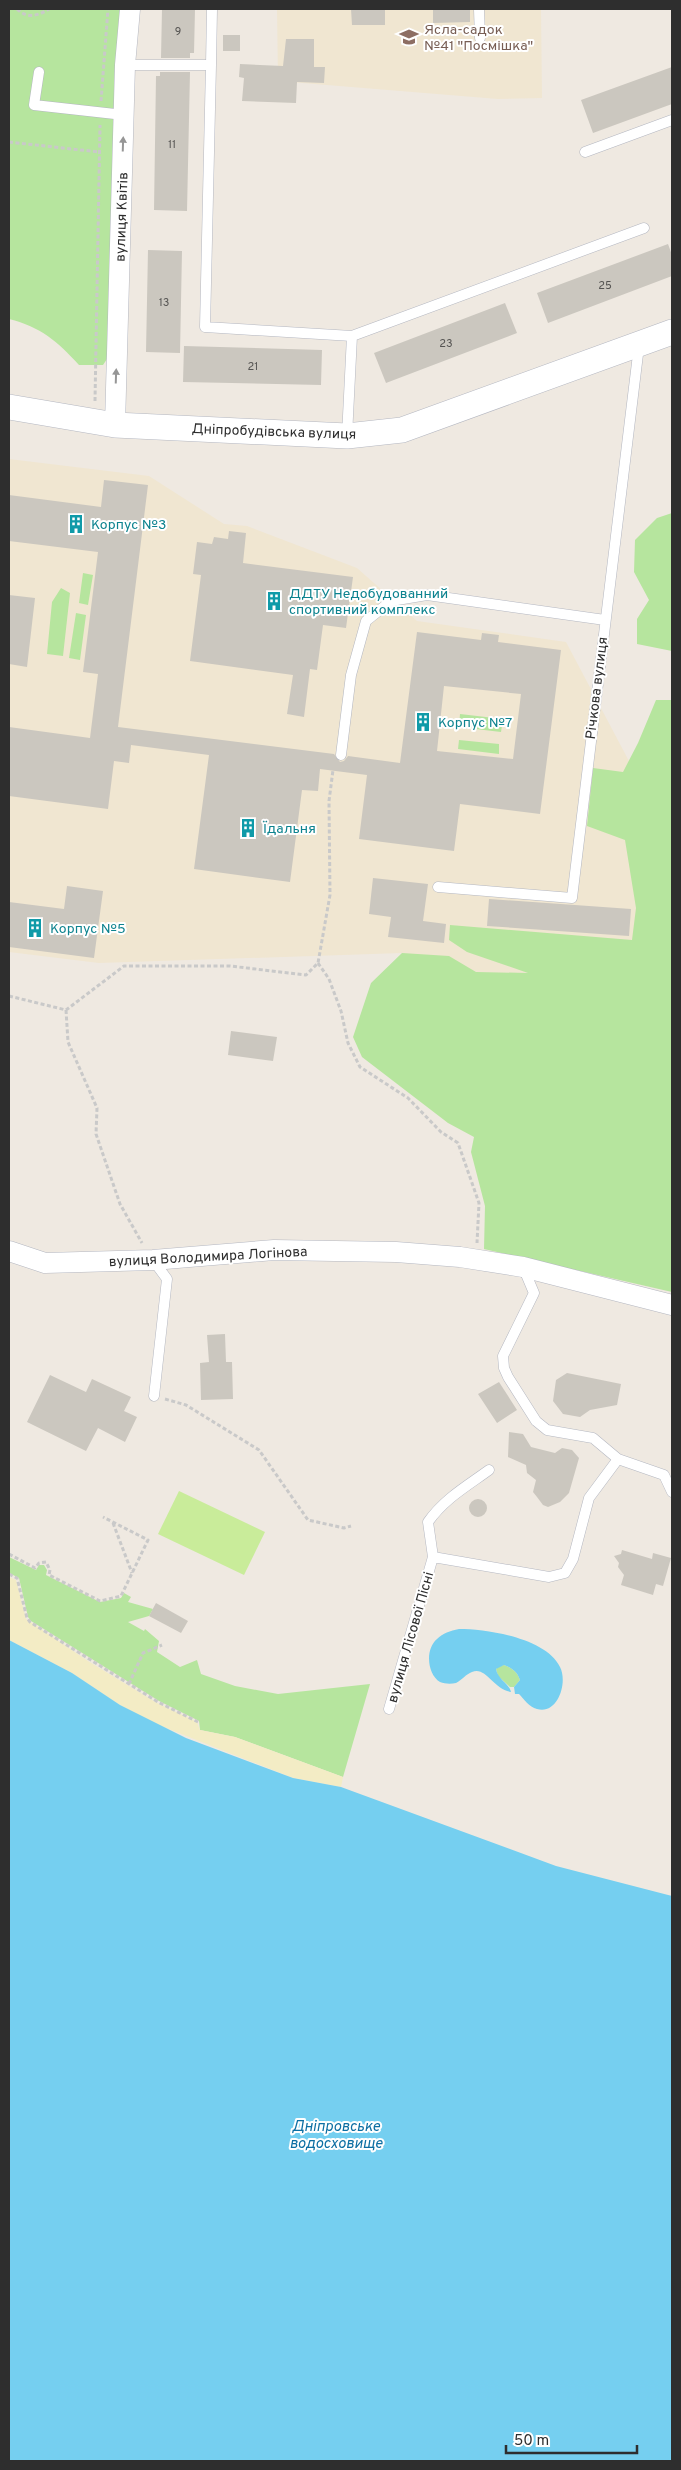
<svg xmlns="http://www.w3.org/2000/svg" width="681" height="2470" font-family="Overpass,sans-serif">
<rect width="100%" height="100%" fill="#efe9e1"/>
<path fill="#f0e6d1" d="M277,9H541L542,98L498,99L278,81Z
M9,459L149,476L224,524L247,526L357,568L417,621L566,642L639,780L648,947L476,991L402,953L99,963L9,952Z"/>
<path fill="#b6e59e" d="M9,9H121L107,359L103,365H79C57,341 41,327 9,319Z
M672,513V651L637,644V619L649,600L634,572L635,540L657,518Z
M83,573L93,575L88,605L79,603Z
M61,588L70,593L63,656L47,654L52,602Z
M76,613L86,615L80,660L69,658Z
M656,700H672V1292L484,1249L485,1206L471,1152L474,1137L448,1123L362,1057L353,1037L371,983L402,953L449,956L476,972L528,973L467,952L449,940L450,925L632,940L636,908L625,840L587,826L593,768L623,772L638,743Z
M460,714L503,719L501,732L459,727Z
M459,740L499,744V754L458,749Z
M9,1557L36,1570L39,1565H44L47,1570L46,1575L100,1602L121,1598L124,1593L131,1597L128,1602L153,1609L149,1616L128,1622L144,1631L145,1629L159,1641L157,1652L180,1667L197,1660L201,1674L235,1686L278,1694L370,1684L343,1777L235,1737L200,1730L199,1721L159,1701L31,1621L28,1617L19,1578L9,1573Z
M504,1665C512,1668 517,1671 520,1680L514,1687H510L498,1676L496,1669L499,1666Z"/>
<path fill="#f3ecc5" d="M9,1577L16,1580L26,1619L88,1661L157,1703L197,1722L200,1730L235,1737L343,1777L341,1787L293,1778L151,1722L120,1705L72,1673L9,1640Z"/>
<path fill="#c9ec9a" d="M179,1491L265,1532L244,1575L158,1534Z"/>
<path fill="#75cff0" d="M459,1629C487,1629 546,1638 560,1667C568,1682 558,1715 537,1709C529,1707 524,1699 519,1694H515L514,1687L520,1680C517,1671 512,1668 504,1665L496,1669C498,1680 509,1683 511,1692C493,1689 486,1666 472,1672C466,1674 462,1680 456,1683C451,1684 445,1684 440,1682C427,1674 425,1649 437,1639C443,1633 450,1631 459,1629Z
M9,1640L72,1673L120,1705L186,1738L293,1778L341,1787L556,1866L672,1896V2461H9Z"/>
<path fill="#cbc7bf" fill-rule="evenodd" d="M162,9H195L194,53H190V58H161Z
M351,9H385V25H352Z
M433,9H470V22L433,23Z
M223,35H240V51H223Z
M286,39H314V67H325L324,83L297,82L296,103L242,101L244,78L239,77L240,64L283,66Z
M672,67V104L593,133L581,100Z
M160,72H190L187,211L154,210L156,76H160Z
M668,244L672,255V276L548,323L537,293Z
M148,250L182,251L180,353L146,352Z
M505,303L517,333L386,383L374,353Z
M184,346L322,350L321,385L183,382Z
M104,480L148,485L118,727L334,754L340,762L344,761L348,756L400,763L417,632L481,640L482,633L499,635L498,642L561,650L540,814L460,804L454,851L359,839L367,775L320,769L318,791L302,790L290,882L194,869L209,755L131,745L129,763L114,761L108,809L9,796V727L90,738L98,674L83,672L98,552L9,541V495L101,507ZM444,686L521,694L513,759L437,751Z
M229,531L246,533L243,563L353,577L346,628L323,625L317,670L310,669L304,717L287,714L293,675L190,661L201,575L193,574L197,542L212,544L214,537L228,539Z
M9,595L35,598L27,667L9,664Z
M373,878L428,884L423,921L446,924L444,943L388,937L391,917L369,914Z
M67,886L103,891L94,958L9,947V902L64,909Z
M489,899L631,909L629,936L487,926Z
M231,1031L277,1037L273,1061L228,1055Z
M225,1334L226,1362H232L233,1399L201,1400L200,1363L209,1362L207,1335Z
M567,1373L621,1384L617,1405L590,1410L580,1417L563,1414L553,1401L556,1380Z
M50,1375L86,1392L92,1379L131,1397L124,1411L137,1417L125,1442L98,1428L86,1451L27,1422Z
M499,1382L517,1410L497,1423L478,1394Z
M509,1432L523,1434L531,1447L555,1453L562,1448L572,1450L579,1458L569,1493L560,1502L548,1507L543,1505L537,1497L533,1492L536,1480L527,1473L526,1465L508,1457Z
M469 1508a9 9 0 1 1 18 0a9 9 0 1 1-18 0Z
M622,1550L652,1559L653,1553L671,1558L663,1586L656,1584L653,1595L621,1585L624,1575L618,1567L619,1563L614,1556L621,1554Z
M156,1603L188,1621L181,1633L149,1616Z"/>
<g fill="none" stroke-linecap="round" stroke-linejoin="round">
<g stroke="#b4b7c1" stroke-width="11">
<path id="service" d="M479,9L480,38
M125,65H211L205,327L352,336
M211,65L212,9
M39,72L34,105L124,115
M585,152L672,120
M347,436L352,336L644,228
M341,755L351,675L366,621L391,601L427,595L605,620
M438,887L572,898L639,346
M153,1260L167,1279L154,1396
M523,1267L534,1293L503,1356L504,1368L508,1377L536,1421L547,1430L593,1438L618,1459L664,1475L672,1492
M433,1557L428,1522C444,1499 467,1486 489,1470
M389,1709L433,1557L549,1577L565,1573L573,1559L589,1498L618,1459"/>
</g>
<g stroke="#b4b7c1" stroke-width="21">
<path id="minor" d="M115,425L125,65L130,9
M9,1251L45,1263L153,1260L274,1250L396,1252L460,1257L523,1267L672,1305"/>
</g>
<g stroke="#b4b7c1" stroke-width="26">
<path id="tertiary" d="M9,407L115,425L347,436L402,430L672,332"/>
</g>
<path stroke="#c9c9c9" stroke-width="3" stroke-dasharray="4 2.5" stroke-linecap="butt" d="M17,9C27,19 38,16 49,9
M101,101L108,9
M9,142L99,152
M95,401L100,125
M318,963L329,979L341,1011L348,1043L360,1067L408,1098L441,1132L458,1143L479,1203L477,1243
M9,996L66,1010L124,966H230L306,975L318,963L330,895L329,801L333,770
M66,1010L68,1042L97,1108L96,1134L120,1204L142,1243
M165,1399L186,1405L259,1450L308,1520L344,1528L351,1526
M113,1523L132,1573
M9,1554L35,1568L39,1563L46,1562L50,1570L49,1575L100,1601L121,1596L148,1540L103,1517
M9,1574L17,1578L27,1618L30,1622L158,1702L198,1722
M129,1684L143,1653L162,1645"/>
<use href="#service" stroke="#fff" stroke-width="10"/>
<use href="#minor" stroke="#fff" stroke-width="20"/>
<use href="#tertiary" stroke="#fff" stroke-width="25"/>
</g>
<defs><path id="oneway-solid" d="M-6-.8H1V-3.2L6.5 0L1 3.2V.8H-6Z" transform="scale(1.25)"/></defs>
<g fill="#969696">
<use href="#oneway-solid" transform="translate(123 144) rotate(-88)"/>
<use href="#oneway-solid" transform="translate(116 376) rotate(-88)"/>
</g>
<defs>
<g id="school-bare" transform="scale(1.5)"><path d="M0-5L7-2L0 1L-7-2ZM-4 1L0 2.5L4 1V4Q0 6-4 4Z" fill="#8d6e63" stroke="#fff" stroke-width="2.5" paint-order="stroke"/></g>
<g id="building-bare" transform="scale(1.5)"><path d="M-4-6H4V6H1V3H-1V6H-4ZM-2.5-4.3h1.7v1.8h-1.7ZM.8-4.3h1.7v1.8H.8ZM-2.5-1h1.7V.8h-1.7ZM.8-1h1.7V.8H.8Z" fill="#0f9aa8" stroke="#fff" stroke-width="2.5" paint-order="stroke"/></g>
</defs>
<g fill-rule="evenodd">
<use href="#school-bare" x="409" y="37"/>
<use href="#building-bare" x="76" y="524"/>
<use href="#building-bare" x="274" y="601"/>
<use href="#building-bare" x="423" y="722"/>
<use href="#building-bare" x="248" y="828"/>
<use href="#building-bare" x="35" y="928"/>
</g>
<g text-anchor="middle" stroke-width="4" stroke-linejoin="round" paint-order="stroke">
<g font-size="11" fill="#555452">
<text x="178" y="35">9</text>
<text x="172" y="148">11</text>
<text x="605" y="289">25</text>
<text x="164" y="306">13</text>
<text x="446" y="347">23</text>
<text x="253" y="370">21</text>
</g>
<g font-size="14" fill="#785e54" stroke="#fff" text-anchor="start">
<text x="424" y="34">Ясла-садок<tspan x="424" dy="16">№41 "Посмішка"</tspan></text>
</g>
<g font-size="14" fill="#2e2e2e" stroke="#fff">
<text transform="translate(121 217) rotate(-88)" y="5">вулиця Квітів</text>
<text transform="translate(274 431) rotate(2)" y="5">Дніпробудівська вулиця</text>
<text transform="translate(596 688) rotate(-83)" y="5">Річкова вулиця</text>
<text transform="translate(208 1256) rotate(-3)" y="5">вулиця Володимира Логінова</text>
<text transform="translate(410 1637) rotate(-74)" y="5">вулиця Лісової Пісні</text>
</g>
<g font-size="14" fill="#0d838f" stroke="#fff" text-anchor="start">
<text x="91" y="529">Корпус №3</text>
<text x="289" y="598">ДДТУ Недобудованний<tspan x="289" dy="16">спортивний комплекс</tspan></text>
<text x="438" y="727">Корпус №7</text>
<text x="263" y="833">Їдальня</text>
<text x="50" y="933">Корпус №5</text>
</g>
<g font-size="15" font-style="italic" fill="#0d6fa3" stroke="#fff">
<text x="336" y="2131">Дніпровське<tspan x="336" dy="17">водосховище</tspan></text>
</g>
</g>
<rect width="681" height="2470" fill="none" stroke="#2e2e2e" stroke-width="20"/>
<path d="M506 2445v8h131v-8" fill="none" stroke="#2e2e2e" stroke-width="2.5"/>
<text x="514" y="2445" font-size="15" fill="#2e2e2e" stroke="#ffffff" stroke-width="4" paint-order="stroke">50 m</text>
</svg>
